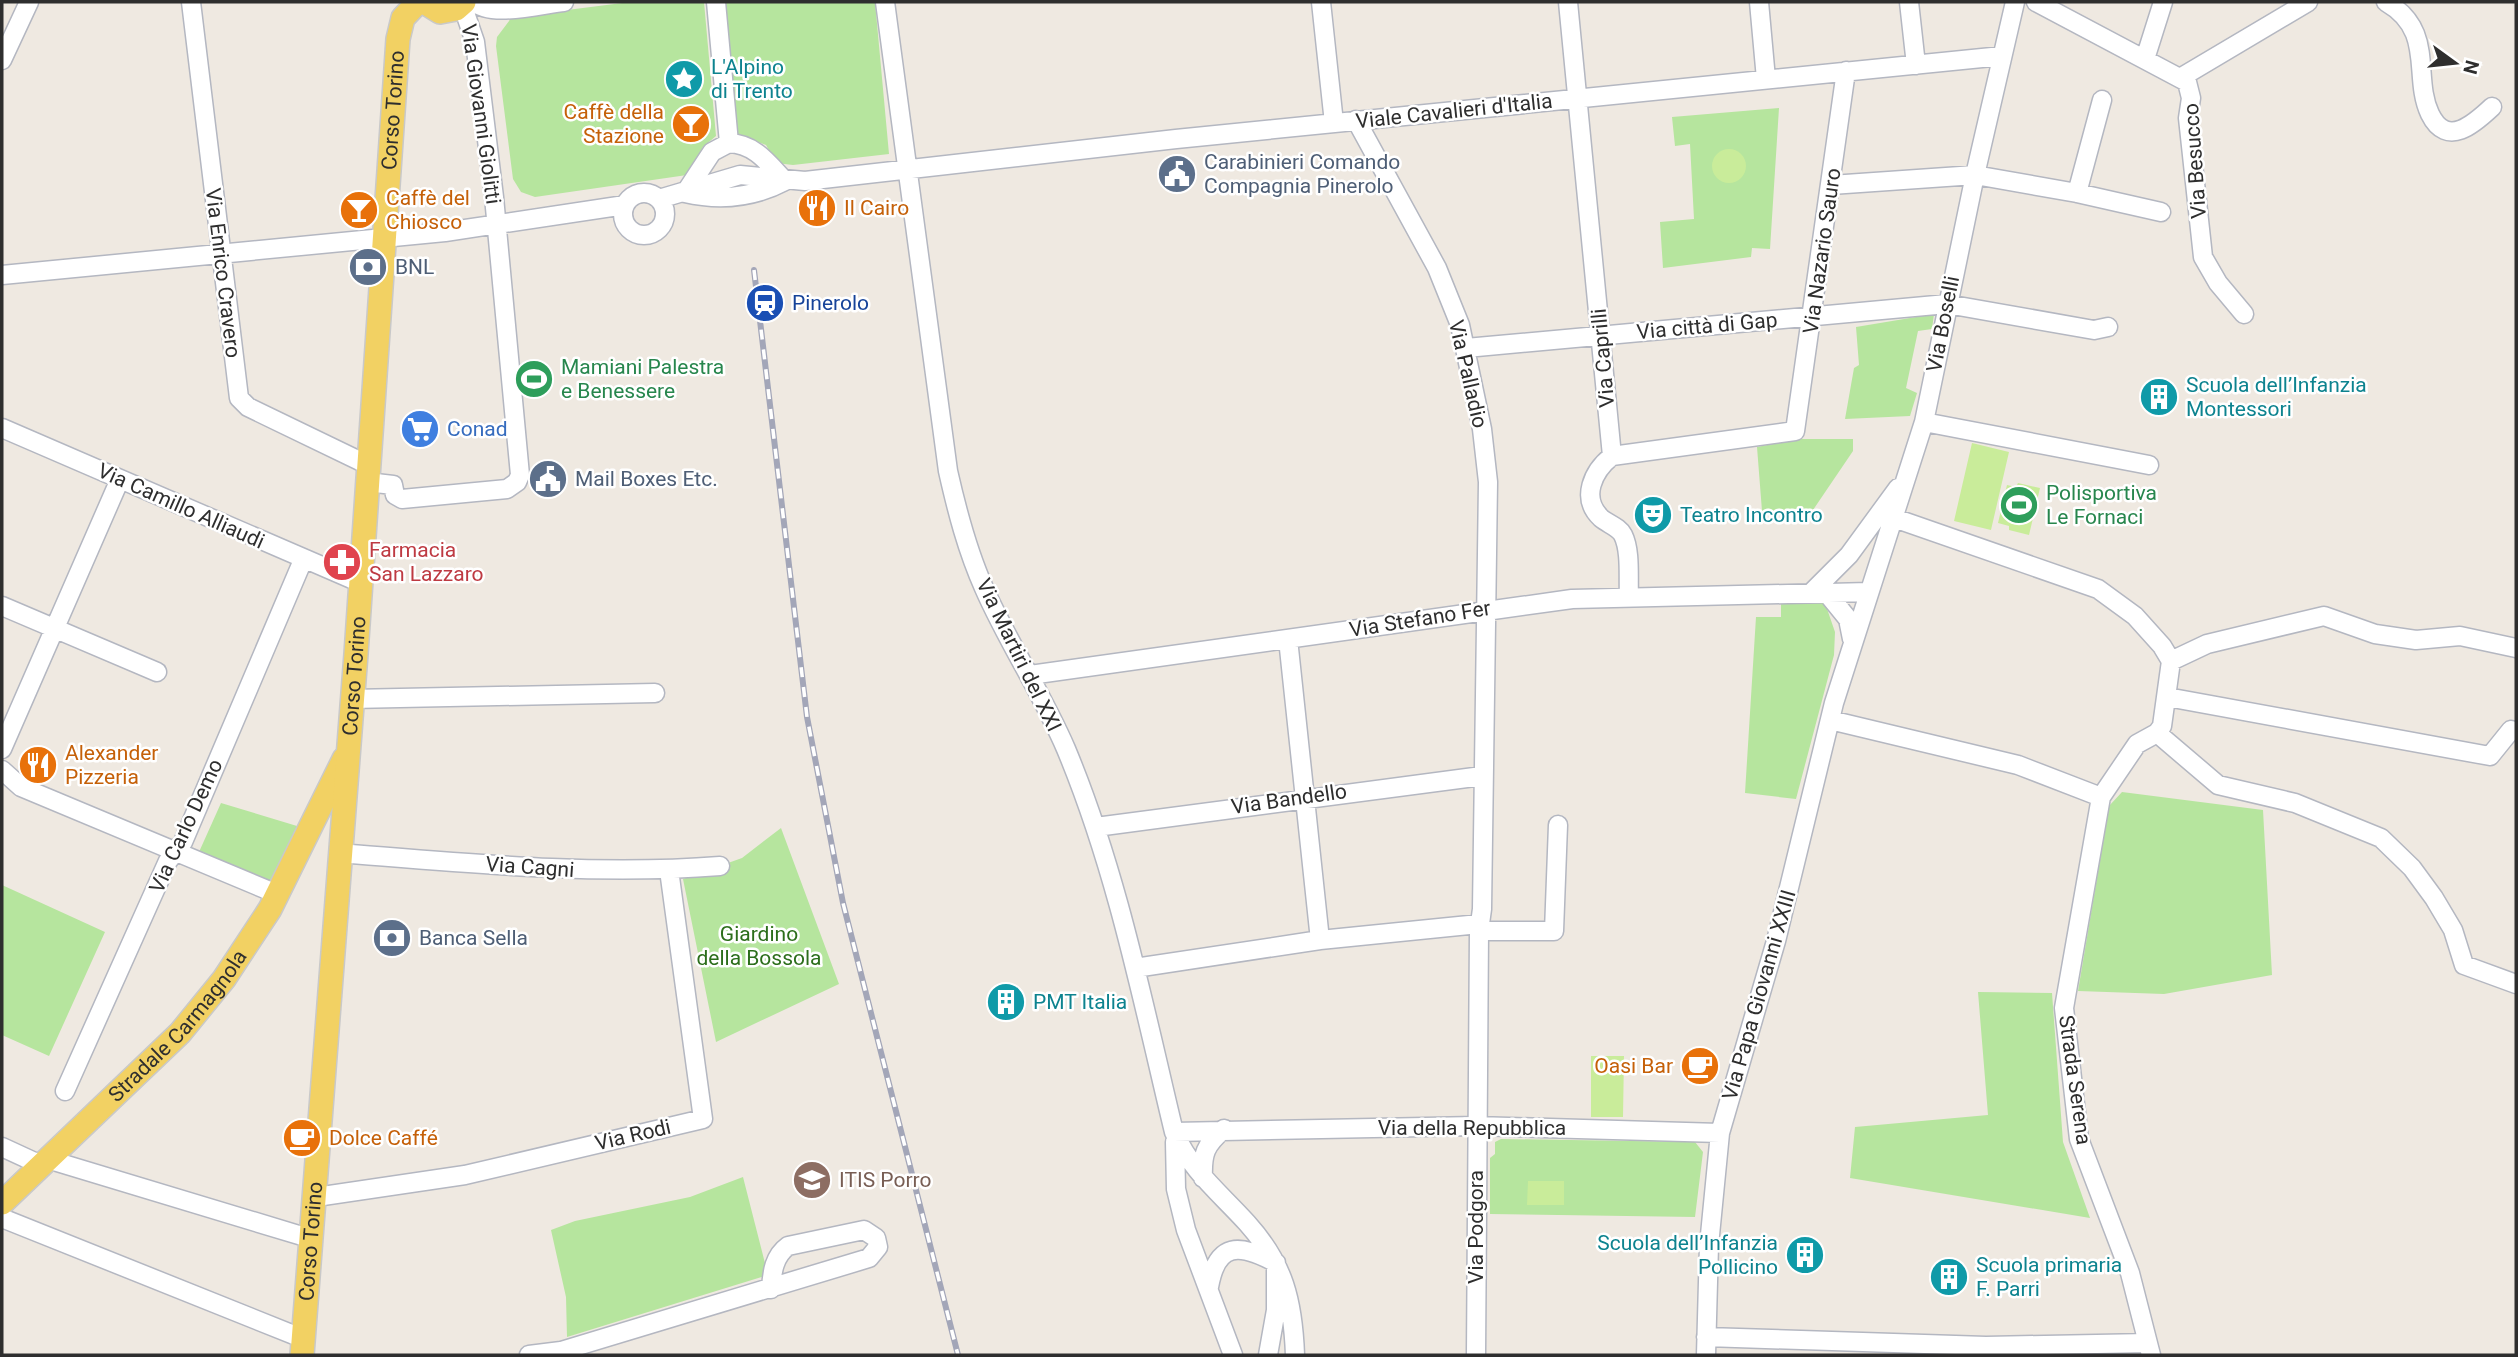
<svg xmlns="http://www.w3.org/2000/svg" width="2518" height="1357" font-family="Roboto,sans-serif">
<rect width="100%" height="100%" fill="#efe9e1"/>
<path fill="#b6e59e" d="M630,2H704L716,136L703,147L687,175L535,197L521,192L513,179L496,46L497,37L512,17Z
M725,2H875L889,154L793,165L776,163L766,145L737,134Z
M1779,108L1770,249L1752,248L1751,257L1663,268L1660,222L1694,219L1690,144L1675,146L1672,117Z
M1934,314L1932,329L1918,331L1906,388L1917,393L1910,416L1845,419L1854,368L1859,365L1856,327Z
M1799,439H1853V451L1813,510L1762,511L1757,447Z
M1825,603L1835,632L1834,655L1796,799L1745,793L1756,617H1781V604Z
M2122,792L2263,810L2272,975L2164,994L2078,991L2109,806Z
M221,803L297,826L272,883L199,852Z
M781,828L839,984L716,1042L683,879L742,858Z
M2,885L105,932L49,1056L2,1035Z
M1978,992L2052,993L2063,1142L2090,1218L1850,1178L1855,1127L1988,1115Z
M1501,1139L1695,1142L1703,1152L1695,1217L1490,1214V1158L1495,1154V1142Z
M743,1177L768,1275L567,1337L566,1297L551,1230L575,1221L690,1197Z"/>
<path fill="#c9ec9a" d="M1712 166a17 17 0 1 1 34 0a17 17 0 1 1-34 0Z
M1972,443L2009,452L1991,530L1954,521Z
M2018,483L2040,488L2029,535L2009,530V526L1998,523L2007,485L2016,487Z
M1591,1056H1624L1623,1117H1591Z
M1528,1181H1564V1205H1527Z"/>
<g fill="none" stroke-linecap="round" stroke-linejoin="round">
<g stroke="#b4b7c1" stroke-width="21">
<path id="minor" d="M191,2L239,398L248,407L368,465
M475,2C490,18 543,4 564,2
M716,2L729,143
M885,2L948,471C957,511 967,550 984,588C1008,643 1042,693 1066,749C1117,871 1143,1003 1174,1132C1192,1172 1218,1191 1247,1223C1284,1264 1293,1301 1295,1355
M1321,2L1334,123
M1568,2L1612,456C1593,471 1580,498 1601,518C1608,524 1619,527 1623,535C1631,551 1628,578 1629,596
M1759,2L1766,79
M1909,2L1916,65
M2036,2L2187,82L2191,98L2188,118L2203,257L2218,283L2244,314
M2386,2C2436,31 2412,76 2430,114C2447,149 2475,123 2492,107
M2145,59L2163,2
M2,60L29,2
M2180,78L2308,2
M1356,120L1437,268L1460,325L1482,429L1488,482L1482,909L1479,931L1476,1355
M729,143C755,144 768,163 785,181C753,198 720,201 685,193L712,152Z
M1831,185L1975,175L2077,193L2161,212
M2077,193L2102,100
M623 214a21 21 0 1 1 42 0a21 21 0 1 1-42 0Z
M659,199L740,175L805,181L1176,139L2002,56
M2,275L445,232L625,205
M1466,348L1947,304L2094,330L2108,327
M1924,422L2149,465
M2,428L361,583
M1612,456L1795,431L1846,71
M367,482L393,485L395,495L402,499L507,489L517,482L520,475L494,197L475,42L462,4
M1894,518L2098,589L2135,616L2162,646L2171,661
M1812,592L1849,555L1898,488
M1826,592L1848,619L1852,639
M2,606L157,672
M1288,639L1320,940
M2171,661L2207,644L2324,616L2375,634L2416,640L2460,636L2516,648
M1030,675L1572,599L1869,592
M2167,697L2490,756L2511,730
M351,699L655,693
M1830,720L2018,765L2101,797
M2157,733L2218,785L2295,803L2381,838L2412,868L2434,898L2453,930L2464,965L2516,984
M2,749L120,479
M2,770L21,787L277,894
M1096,827L1482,776
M339,853C466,863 593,876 720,866
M1479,931H1554L1558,825
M1135,968L1320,940L1479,924
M65,1091L168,861L183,842L303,560
M1174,1132L1476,1126L1720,1133
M1175,1142L1176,1189L1186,1230L1233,1355
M2,1147L41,1165
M47,1159L312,1239
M1203,1178C1202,1154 1205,1145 1224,1129
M316,1197L465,1175L703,1119L669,870
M2,1218L304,1339
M1209,1287C1217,1242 1239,1243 1276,1263V1310L1268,1355
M1706,1337L1986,1346L2148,1343
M529,1355L561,1351L869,1258L878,1247L876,1238L864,1230L788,1246C774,1256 772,1272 771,1289
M1706,1355L1709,1245L1720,1133L1776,941L1834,703L1924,422L1975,175L2015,2
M2151,1355L2130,1273L2079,1139L2064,1008L2101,797L2137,744L2157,733L2162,726L2171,661"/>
</g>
<g stroke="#c9c9c9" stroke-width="26">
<g id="major">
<path d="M424,2L440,12L456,9L464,2"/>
<path id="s1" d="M2,1203L180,1033L224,979L270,909L344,759"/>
<path id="s2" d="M302,1355L356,654L398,39L403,18L418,2"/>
</g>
</g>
<use href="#minor" stroke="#fff" stroke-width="18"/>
<use href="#major" stroke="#f2d163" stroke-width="23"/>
<g stroke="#a3a6b8" stroke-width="6">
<path id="rail" d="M754,270L807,717L843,903L958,1355"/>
</g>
<use href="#rail" stroke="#fff" stroke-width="3.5" stroke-dasharray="10" stroke-linecap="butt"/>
</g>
<defs>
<g id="sight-disc" transform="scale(2.0125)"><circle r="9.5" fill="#0f9aa8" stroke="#fff"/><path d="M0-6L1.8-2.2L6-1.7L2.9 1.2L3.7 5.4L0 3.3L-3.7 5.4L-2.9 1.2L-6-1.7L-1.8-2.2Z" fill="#fff"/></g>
<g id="bar-disc" transform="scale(2.0125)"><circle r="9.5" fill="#e8710a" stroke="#fff"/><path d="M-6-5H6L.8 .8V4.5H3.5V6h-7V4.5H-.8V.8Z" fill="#fff"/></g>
<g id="civic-disc" transform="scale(2.0125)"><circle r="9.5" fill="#5c6f8a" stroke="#fff"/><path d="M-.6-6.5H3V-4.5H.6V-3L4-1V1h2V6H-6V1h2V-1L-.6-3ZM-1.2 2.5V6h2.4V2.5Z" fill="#fff"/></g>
<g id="restaurant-disc" transform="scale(2.0125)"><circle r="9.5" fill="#e8710a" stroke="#fff"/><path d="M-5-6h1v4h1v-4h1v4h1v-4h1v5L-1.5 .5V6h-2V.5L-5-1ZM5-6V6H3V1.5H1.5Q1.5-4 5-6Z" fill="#fff"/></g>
<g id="bank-disc" transform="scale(2.0125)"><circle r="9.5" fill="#5c6f8a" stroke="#fff"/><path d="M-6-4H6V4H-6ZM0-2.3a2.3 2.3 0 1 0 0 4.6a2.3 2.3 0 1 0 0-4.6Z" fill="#fff"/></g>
<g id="station-disc" transform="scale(2.0125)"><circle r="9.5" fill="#1a4fb4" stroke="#fff"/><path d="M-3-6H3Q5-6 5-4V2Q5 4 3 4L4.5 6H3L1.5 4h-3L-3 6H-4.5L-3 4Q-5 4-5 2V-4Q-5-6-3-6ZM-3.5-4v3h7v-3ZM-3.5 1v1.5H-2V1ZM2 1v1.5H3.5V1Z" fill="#fff"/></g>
<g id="stadium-disc" transform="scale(2.0125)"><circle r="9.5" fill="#2e9e5b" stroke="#fff"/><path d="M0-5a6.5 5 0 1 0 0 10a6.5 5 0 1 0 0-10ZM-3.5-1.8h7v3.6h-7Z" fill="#fff"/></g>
<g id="building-disc" transform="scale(2.0125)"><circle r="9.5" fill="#0f9aa8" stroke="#fff"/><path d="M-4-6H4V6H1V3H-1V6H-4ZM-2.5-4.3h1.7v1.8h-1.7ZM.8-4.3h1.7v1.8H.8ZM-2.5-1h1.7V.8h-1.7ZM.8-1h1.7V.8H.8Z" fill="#fff"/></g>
<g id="supermarket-disc" transform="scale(2.0125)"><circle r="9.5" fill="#3f7fe0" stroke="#fff"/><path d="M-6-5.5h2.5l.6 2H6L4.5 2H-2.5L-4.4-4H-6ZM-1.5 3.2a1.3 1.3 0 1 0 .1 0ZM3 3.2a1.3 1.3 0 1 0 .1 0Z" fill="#fff"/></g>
<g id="theatre-disc" transform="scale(2.0125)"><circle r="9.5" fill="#0f9aa8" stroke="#fff"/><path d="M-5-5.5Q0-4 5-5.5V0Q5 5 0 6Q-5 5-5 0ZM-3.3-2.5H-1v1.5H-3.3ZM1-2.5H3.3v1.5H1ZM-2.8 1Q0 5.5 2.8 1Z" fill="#fff"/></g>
<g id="pharmacy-disc" transform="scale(2.0125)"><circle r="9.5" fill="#e0444e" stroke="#fff"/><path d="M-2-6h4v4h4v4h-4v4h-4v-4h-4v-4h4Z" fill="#fff"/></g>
<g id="cafe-disc" transform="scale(2.0125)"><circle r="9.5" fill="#e8710a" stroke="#fff"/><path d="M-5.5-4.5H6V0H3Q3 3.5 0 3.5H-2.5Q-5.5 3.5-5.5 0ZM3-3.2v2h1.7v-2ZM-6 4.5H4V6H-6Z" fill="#fff"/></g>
<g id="school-disc" transform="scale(2.0125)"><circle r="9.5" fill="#8d6e63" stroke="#fff"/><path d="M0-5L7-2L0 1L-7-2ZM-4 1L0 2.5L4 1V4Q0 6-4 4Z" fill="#fff"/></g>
</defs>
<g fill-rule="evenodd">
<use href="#sight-disc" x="684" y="79"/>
<use href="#bar-disc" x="691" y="124"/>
<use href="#civic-disc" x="1177" y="174"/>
<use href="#restaurant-disc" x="817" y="208"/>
<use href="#bar-disc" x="359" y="210"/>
<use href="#bank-disc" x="368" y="267"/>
<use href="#station-disc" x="765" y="303"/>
<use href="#stadium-disc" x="534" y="379"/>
<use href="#building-disc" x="2159" y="397"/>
<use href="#supermarket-disc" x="420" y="429"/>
<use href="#civic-disc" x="548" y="479"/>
<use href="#stadium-disc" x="2019" y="505"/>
<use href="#theatre-disc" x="1653" y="515"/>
<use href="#pharmacy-disc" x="342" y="562"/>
<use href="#restaurant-disc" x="38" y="765"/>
<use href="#bank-disc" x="392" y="938"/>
<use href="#building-disc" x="1006" y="1002"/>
<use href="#cafe-disc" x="1700" y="1066"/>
<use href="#cafe-disc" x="302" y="1138"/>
<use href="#school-disc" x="812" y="1180"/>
<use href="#building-disc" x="1805" y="1255"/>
<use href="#building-disc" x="1949" y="1277"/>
</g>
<g text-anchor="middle" stroke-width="5" stroke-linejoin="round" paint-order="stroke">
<g font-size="21" fill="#0d838f" stroke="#fff" text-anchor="start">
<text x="711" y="74">L'Alpino<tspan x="711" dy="24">di Trento</tspan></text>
<text x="2186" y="392">Scuola dell’Infanzia<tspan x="2186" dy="24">Montessori</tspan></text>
<text x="1680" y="522">Teatro Incontro</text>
<text x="1033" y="1009">PMT Italia</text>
<text x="1778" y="1250" text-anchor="end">Scuola dell’Infanzia<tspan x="1778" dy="24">Pollicino</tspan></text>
<text x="1976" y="1272">Scuola primaria<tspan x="1976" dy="24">F. Parri</tspan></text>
</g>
<g font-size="21" fill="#2e2e2e" stroke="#fff">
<text dy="7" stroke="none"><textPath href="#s2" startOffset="1248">Corso Torino</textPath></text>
<text transform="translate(1454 111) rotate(-6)" y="7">Viale Cavalieri d'Italia</text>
<text transform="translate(481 114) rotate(82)" y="7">Via Giovanni Giolitti</text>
<text transform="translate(2195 161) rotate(-94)" y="7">Via Besucco</text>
<text transform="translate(1822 251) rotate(-82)" y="7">Via Nazario Sauro</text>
<text transform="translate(223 273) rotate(83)" y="7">Via Enrico Cravero</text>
<text transform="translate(1943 324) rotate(-79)" y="7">Via Boselli</text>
<text transform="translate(1707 326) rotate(-5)" y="7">Via città di Gap</text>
<text transform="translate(1603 358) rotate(-95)" y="7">Via Caprilli</text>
<text transform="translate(1468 374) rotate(77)" y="7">Via Palladio</text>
<text transform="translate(181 506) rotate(24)" y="7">Via Camillo Alliaudi</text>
<text transform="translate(1420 619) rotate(-9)" y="7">Via Stefano Fer</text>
<text transform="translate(1019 655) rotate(64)" y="7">Via Martiri del XXI</text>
<text dy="7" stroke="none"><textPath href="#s2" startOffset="681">Corso Torino</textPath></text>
<text transform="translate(1289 799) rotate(-8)" y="7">Via Bandello</text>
<text transform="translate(186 826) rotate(-65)" y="7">Via Carlo Demo</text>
<text transform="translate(530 867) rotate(4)" y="7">Via Cagni</text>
<text transform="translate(1759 995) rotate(-74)" y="7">Via Papa Giovanni XXIII</text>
<text dy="7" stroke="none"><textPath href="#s1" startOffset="250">Stradale Carmagnola</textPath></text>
<text transform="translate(2075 1080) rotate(82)" y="7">Strada Serena</text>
<text x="1472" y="1135">Via della Repubblica</text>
<text transform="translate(633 1135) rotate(-13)" y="7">Via Rodi</text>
<text transform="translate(1476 1227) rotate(-90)" y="7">Via Podgora</text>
<text dy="7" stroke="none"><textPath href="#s2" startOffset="114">Corso Torino</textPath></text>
</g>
<g font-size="21" fill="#c56008" stroke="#fff" text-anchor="start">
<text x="664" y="119" text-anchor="end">Caffè della<tspan x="664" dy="24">Stazione</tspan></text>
<text x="386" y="205">Caffè del<tspan x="386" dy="24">Chiosco</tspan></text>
<text x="844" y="215">Il Cairo</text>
<text x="65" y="760">Alexander<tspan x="65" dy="24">Pizzeria</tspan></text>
<text x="1673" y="1073" text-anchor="end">Oasi Bar</text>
<text x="329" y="1145">Dolce Caffé</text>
</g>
<g font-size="21" fill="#4e5e75" stroke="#fff" text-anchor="start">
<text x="1204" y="169">Carabinieri Comando<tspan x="1204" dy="24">Compagnia Pinerolo</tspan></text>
<text x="395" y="274">BNL</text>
<text x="575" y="486">Mail Boxes Etc.</text>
<text x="419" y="945">Banca Sella</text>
</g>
<g font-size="21" fill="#164399" stroke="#fff" text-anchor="start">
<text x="792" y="310">Pinerolo</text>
</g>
<g font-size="21" fill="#27864d" stroke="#fff" text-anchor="start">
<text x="561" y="374">Mamiani Palestra<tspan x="561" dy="24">e Benessere</tspan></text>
<text x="2046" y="500">Polisportiva<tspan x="2046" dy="24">Le Fornaci</tspan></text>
</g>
<g font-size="21" fill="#366cbe" stroke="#fff" text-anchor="start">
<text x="447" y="436">Conad</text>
</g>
<g font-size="21" fill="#be3a42" stroke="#fff" text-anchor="start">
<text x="369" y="557">Farmacia<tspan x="369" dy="24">San Lazzaro</tspan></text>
</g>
<g font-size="21" fill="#2c6e1b" stroke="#fff">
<text x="759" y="941">Giardino<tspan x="759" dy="24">della Bossola</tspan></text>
</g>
<g font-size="21" fill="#785e54" stroke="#fff" text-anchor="start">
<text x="839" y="1187">ITIS Porro</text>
</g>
</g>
<rect width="2518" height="1357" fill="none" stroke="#2e2e2e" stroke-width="7"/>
<g transform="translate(2455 63) rotate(105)" stroke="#ffffff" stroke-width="5" paint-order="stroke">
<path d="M0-5L12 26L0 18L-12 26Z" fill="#2e2e2e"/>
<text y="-10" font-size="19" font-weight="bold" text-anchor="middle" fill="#2e2e2e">N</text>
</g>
</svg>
